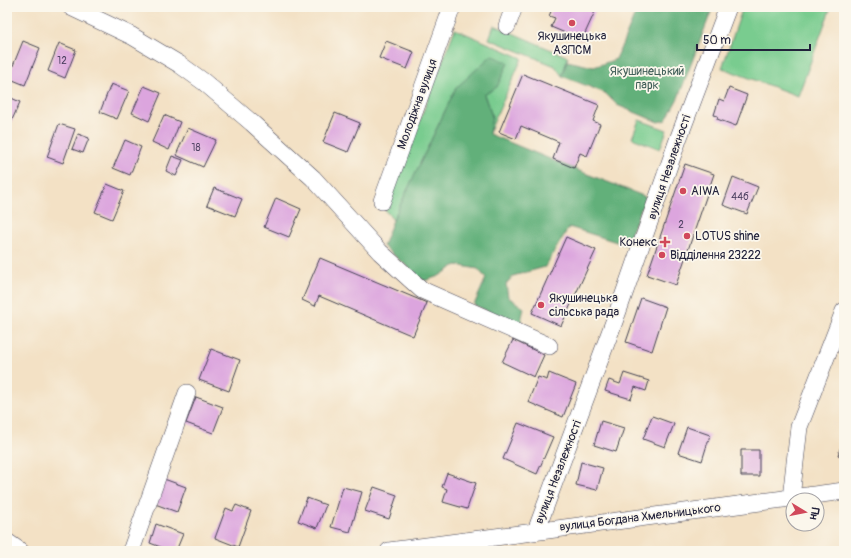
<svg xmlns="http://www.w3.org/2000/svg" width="851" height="558" font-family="Pangolin,sans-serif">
<rect width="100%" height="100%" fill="#fbf7ec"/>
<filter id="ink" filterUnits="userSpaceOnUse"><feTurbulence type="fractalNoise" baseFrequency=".025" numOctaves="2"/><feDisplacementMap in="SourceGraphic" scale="8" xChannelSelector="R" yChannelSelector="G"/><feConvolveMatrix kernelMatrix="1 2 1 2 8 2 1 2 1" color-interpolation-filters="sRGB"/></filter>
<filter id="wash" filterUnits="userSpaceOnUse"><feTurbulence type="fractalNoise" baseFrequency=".012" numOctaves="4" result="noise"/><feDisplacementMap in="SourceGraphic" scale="16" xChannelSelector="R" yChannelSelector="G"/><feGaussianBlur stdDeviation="0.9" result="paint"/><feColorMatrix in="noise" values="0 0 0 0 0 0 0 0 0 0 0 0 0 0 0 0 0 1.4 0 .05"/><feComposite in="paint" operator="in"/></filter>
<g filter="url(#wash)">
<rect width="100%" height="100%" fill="#f3e1c5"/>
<path fill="#79cc8f" stroke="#4e7765" d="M743,7H831L798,96L722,68Z
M494,25L568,57L562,76L555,66L489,39Z
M455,29L522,58L489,133L492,116L484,94L456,88L393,220L385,210Z
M639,120L667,130L660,149L632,138Z"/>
<path fill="#62b07a" stroke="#42695a" d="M638,7H713L678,98L666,120L658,122L617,105L605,93L562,76L567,61L594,67L616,59Z
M492,55L508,63L497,87L484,95L492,116L489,134L577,170L646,197L626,245L569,227L545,267L513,276L506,284L508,297L524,308L520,326L474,305L486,278L478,269L456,265L439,276L424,281L383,246L393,220L456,88Z"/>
<g id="blocks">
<path fill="#dca5de" d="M553,7H597L582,40L551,27L555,18L549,16Z
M23,41L40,48L25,85L8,78Z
M386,41L414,52L407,69L379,58Z
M59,43L76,50L65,78L48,71Z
M523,74L599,105L593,121L600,124L587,156L580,153L574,168L553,159L559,142L521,126L516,139L499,132Z
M111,84L129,91L117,119L100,112Z
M144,86L161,93L149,121L132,113Z
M729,88L747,95L736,126L717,119L718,116L714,115L719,99L724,101Z
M7,96L20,102L8,129H7Z
M335,113L360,123L348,152L323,142Z
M164,115L180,122L169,150L152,142Z
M59,124L75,129L63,163L47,157Z
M188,128L216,140L203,167L176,155Z
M78,134L89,138L83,153L72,149Z
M125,140L141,147L130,175L113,168Z
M172,156L183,160L176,176L166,171Z
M685,164L714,174L676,285L647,275Z
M733,177L758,187L747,214L723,205Z
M107,184L124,191L112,219L95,212Z
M214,188L242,199L235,216L207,205Z
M276,198L301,209L289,237L264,227Z
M566,237L596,250L561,326L532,313Z
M320,258L427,303L413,336L319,296L315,306L302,300Z
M641,298L666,307L652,351L626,342Z
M513,340L544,355L534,377L502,362Z
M211,349L240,360L229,391L199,380Z
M549,373L576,384L563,417L528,402L538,377L547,380Z
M624,373L649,381L646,391L635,387L631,399L605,391L609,380L620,384Z
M196,397L223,407L213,433L186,423Z
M652,416L674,424L665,447L643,439Z
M601,421L624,428L616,452L594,445Z
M518,423L553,437L537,474L503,459Z
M687,427L710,435L702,461L678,453Z
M844,437V457L838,455Z
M741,450H759V476H741Z
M581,462L603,468L597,490L576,485Z
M447,473L476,483L467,509L443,502L447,489L442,487Z
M164,479L186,487L177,512L155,504Z
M343,487L362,492L350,532L331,527Z
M374,487L397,495L389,519L365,511Z
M307,498L326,505L317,528L298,521Z
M236,505L251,511L238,547L215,538L226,508L233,511Z
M156,524L183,534L176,551H171L150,543Z"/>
</g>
</g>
<g filter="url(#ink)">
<use href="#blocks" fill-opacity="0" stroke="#413f50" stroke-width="1"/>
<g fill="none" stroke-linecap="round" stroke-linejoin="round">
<g stroke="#413f50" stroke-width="18">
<path id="minor" d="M71,7L132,36L179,64L204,82L252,123L313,178L380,252L422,290L549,346
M507,26L514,7
M382,201L452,7
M791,498L799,427L844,311
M536,531L618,311L679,137L728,7
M7,542L20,551
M131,551L187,393
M389,551L844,491"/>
</g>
<use href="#minor" stroke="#fff" stroke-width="17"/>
</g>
</g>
<g fill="#d1495b" stroke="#fbf7ec" stroke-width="1.5">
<circle cx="572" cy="23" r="4"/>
<circle cx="683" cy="191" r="4"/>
<circle cx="687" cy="236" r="4"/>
<path d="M663 236h4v4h4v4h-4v4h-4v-4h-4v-4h4z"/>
<circle cx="662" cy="255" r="4"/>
<circle cx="541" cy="305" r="4"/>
</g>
<g text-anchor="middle" stroke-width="3.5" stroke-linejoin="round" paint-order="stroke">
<g font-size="10" fill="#504364">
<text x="62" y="64">12</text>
<text x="196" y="151">18</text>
<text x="740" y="200">44б</text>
<text x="681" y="228">2</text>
</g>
<g font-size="12" fill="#22223b" stroke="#fbf7ec" text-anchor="start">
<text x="572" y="40" text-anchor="middle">Якушинецька<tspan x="572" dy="14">АЗПСМ</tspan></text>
<text x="691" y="195">AIWA</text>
<text x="695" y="240">LOTUS shine</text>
<text x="657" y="246" text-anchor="end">Конекс</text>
<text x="670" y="259">Відділення 23222</text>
<text x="549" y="302">Якушинецька<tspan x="549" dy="14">сільська рада</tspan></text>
</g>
<g font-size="12" fill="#405e58" stroke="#fbf7ec">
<text x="647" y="75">Якушинецький<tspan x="647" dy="14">парк</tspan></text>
</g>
<g font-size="12" fill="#22223b" stroke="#fbf7ec">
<text transform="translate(417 104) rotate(-70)" y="4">Молодіжна вулиця</text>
<text transform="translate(669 167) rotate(-71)" y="4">вулиця Незалежності</text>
<text transform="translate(558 472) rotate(-69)" y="4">вулиця Незалежності</text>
<text transform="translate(640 517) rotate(-7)" y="4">вулиця Богдана Хмельницького</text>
</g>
</g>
<rect width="851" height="558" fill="none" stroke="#fbf7ec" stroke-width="24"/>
<g transform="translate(805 512) rotate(100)"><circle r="19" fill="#fbf7ec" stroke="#a4a2a5"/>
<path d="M0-3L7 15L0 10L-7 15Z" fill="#d1495b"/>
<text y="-6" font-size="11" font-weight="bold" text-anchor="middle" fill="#22223b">Пн</text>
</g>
<path d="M697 44v6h113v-6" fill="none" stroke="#22223b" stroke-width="2"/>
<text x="703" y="44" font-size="12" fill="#22223b" stroke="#fbf7ec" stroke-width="3" paint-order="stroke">50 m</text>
</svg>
